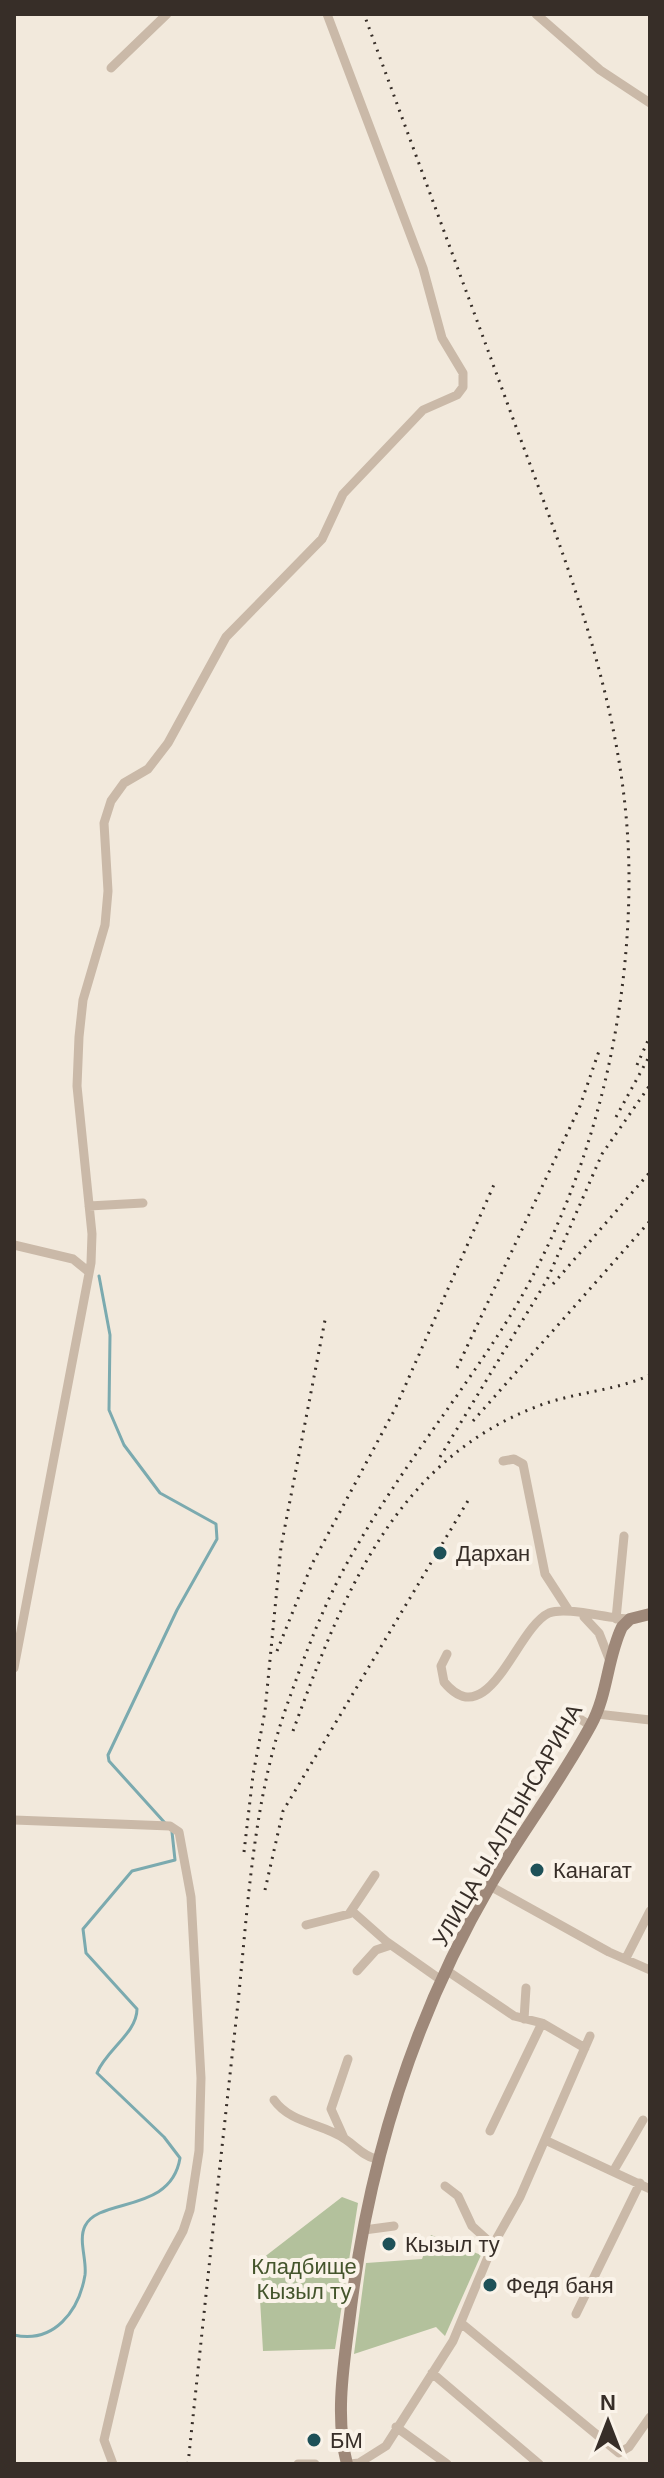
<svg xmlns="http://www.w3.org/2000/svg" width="664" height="2478" font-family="Helvetica,sans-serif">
<rect width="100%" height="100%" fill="#f2e9dc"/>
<path fill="#b3c19c" d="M342,2197L358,2203L335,2349L263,2351L260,2299L263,2258Z
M431,2235L481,2255L445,2336L436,2327L354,2354L366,2263L422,2259Z"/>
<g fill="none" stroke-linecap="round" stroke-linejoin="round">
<path stroke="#7baaaf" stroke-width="3" d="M99,1276L110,1335L109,1410L124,1445L160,1493L216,1524L217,1539L177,1610L108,1755L109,1761L165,1823
M14,2335C54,2344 79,2311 85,2275C87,2260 78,2240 85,2226C99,2197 171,2214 180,2158L164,2137L97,2073C106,2050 137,2033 137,2009L86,1953L83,1929L132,1871L175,1860L172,1832"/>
<path stroke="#cab9a8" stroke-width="9" d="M536,14L600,70L650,103
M111,68L167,14
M89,1206L143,1203
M14,1245L73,1259L89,1272
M503,1461L514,1459L523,1464L545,1574L569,1611
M584,1617L599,1633L610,1661
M616,1619L624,1536
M447,1654L441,1666L444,1682C489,1736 516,1628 549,1613C567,1606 608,1619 630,1619
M14,1668L91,1263L92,1234L77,1086L79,1037L83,1000L105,925L108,891L104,823L111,801L124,783L148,769L168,743L226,637L322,539L343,494L423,410L457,395L463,387V373L442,338L423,268L327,14
M597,1714L650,1720
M577,1717L591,1726
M14,1820L170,1826L179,1832L191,1897L201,2078L199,2151L190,2210L183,2231L130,2328L104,2440L113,2464
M490,1886L609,1952L650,1970
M352,1911L387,1942L441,1980
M306,1925L349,1914L375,1875
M626,1958L650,1911
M446,1970L514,2016L542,2023L585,2048
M357,1971L376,1950L391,1945
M524,2019L526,1988
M274,2100C291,2124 323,2123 345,2139C357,2147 362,2155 376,2159
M490,2131L542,2023
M344,2138L331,2109L348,2059
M545,2140L650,2189
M614,2170L643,2120
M445,2186L458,2196L472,2226L493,2245
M364,2230L394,2226
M576,2314L640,2183
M461,2323L619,2453L629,2447L650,2417
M432,2373L539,2464
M396,2427L447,2464
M298,2464H315
M350,2464L359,2463L386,2446L453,2341L493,2245L520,2197L590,2036"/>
<path stroke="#9e8879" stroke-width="12" d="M347,2464C334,2414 345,2357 351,2307C370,2157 414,2016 491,1884C523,1831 561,1780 591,1725C608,1694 607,1658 622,1627L630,1619L650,1614"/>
<path stroke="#372e28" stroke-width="3" stroke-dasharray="2 6" stroke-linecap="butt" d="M637,1065L650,1036
M616,1117L650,1055
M553,1284L650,1172
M457,1368L580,1106L599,1051
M473,1421L650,1221
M440,1457L547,1280L602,1154L650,1085
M277,1651L312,1564L395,1409L496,1180
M293,1731C342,1597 394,1461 538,1406C575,1392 615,1391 650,1375
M244,1852L253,1775L265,1711L281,1547L326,1315
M265,1890L283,1811L469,1499
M188,2464C204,2313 220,2163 237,2012C248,1910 252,1803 287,1705C306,1652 325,1600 354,1551C401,1468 462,1394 512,1313C589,1184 629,1029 629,879C629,715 568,567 512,416C463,282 413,148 364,14"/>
</g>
<g fill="#1e5158" stroke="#faf3e9" stroke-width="3">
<circle cx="440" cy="1553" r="8"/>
<circle cx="537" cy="1870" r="8"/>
<circle cx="389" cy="2244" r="8"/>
<circle cx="490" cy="2285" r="8"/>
<circle cx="314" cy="2440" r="8"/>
</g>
<g text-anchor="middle" stroke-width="8" stroke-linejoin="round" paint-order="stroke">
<g font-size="22" fill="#372e28" stroke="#faf3e9" text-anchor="start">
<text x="456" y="1561">Дархан</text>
<text x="553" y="1878">Канагат</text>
<text x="405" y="2252">Кызыл ту</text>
<text x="506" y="2293">Федя баня</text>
<text x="330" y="2448">БМ</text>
</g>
<g font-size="22" fill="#372e28" stroke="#faf3e9">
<text transform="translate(507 1825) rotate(-60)" y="8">УЛИЦА Ы.АЛТЫНСАРИНА</text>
</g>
<g font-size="22" fill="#44552c" stroke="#faf3e9">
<text x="304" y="2274">Кладбище<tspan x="304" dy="25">Кызыл ту</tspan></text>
</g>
</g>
<rect width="664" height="2478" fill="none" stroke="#372e28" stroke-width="32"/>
<g transform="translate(608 2422)" stroke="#faf3e9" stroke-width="6" paint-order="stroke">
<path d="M0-6L14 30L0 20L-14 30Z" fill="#372e28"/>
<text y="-12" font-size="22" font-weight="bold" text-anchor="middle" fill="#372e28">N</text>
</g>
</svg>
